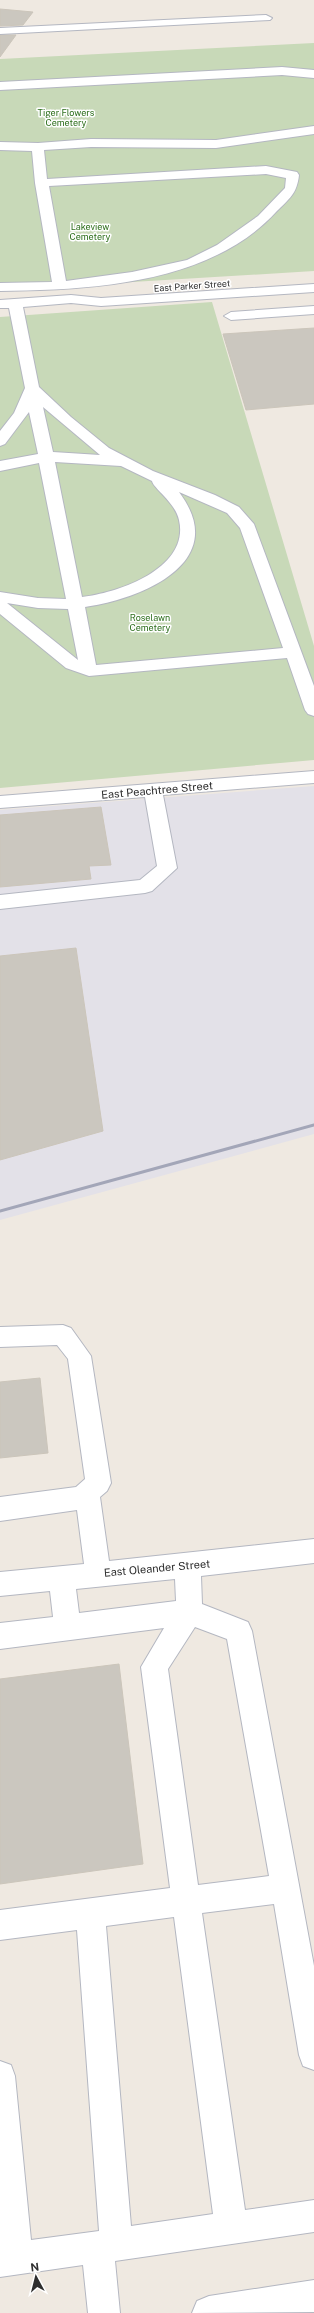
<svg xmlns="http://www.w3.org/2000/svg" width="314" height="2313" font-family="'Public Sans',sans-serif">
<rect width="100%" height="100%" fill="#efe9e1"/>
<path fill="#e3e1e8" d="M314,786V1134L0,1220V810Z"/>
<path fill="#c8d9b8" d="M314,43V271L0,290V59Z
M212,302L314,646V760L0,788V317Z"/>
<path fill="#cbc7bf" stroke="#cbc5ba" d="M0,9L33,12L23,25L0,26Z
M0,35H16L0,57Z
M314,328V404L246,410L223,334Z
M101,807L111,865L89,866L91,879L0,887V815Z
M76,948L103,1131L0,1160V956Z
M40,1378L48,1453L0,1458V1382Z
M119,1664L143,1864L0,1884V1679Z"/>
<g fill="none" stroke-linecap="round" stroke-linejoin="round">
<g stroke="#b4b7c1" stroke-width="2">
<path id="minor" d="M266,15L272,18L270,20L0,34V28Z
M282,67L314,70V78L282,75L0,90V82Z
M314,126V134L216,148L91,147L44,150L47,179L266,166L297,172L299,175C297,194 289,199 276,212C210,284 92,290 0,291V283L52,282L35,183L32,151L0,150V142L38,143L91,139L216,140ZM266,174L286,178L285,188L258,216L217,245L187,260L132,272L66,281L49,186Z
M314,284V292L101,306L71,303L23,307L39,387L71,417L109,448L153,471L215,495L239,507L254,524L314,686V716L308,714L305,710L287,658L89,676L66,668L0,614V592L38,598L66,599L39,463L0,471V461L38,454L29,412L5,444L0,446V431L14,413L25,388L9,308H0V300L71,295L101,298ZM43,407L100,455L53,452ZM55,462L121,466L152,481C153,488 175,502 179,520C190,568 119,593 82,597ZM179,492L227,513L240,528L283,648L96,665L85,607C142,599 232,562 179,492ZM7,603L38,608L68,609L78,660Z
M314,306V314L231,320L224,316L231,312Z
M314,771V783L163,795L177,868L152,891L145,893L0,909V895L140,880L157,866L145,797L0,808V796Z
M63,1325L71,1328L91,1356L111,1483L107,1491L100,1497L109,1561L314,1539V1563L201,1576L202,1604L248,1622L252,1631L314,1966V2070L303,2066L299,2055L274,1904L202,1913L245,2210L314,2200V2232L115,2261L120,2313H88L83,2265L0,2277V2061L11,2065L15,2076L31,2240L99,2231L77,1930L0,1940V1910L170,1888L141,1667L164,1628L0,1649V1623L53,1617L50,1591L0,1596V1572L84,1564L77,1510L0,1521V1497L76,1487L85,1479L68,1359L57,1345L0,1347V1327ZM175,1579L176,1601L79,1613L76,1589ZM195,1627L227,1639L269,1876L198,1885L168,1669ZM174,1917L213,2214L131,2226L106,1926Z
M314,2280V2312L192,2313L197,2301L209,2296Z"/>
</g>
<use href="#minor" fill="#fff" fill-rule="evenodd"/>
<path stroke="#a3a6b8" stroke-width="3" d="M0,1211L314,1125"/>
</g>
<g text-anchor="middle" stroke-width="3" stroke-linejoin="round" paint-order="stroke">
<g font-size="9" fill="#2c6e1b" stroke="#fff">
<text x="66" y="116">Tiger Flowers<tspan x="66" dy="10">Cemetery</tspan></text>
<text x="90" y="230">Lakeview<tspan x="90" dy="10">Cemetery</tspan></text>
<text x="150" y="621">Roselawn<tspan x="150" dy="10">Cemetery</tspan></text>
</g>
<g font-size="9" fill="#2e2e2e" stroke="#fff">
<text transform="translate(192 286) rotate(-4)" y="3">East Parker Street</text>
</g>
<g font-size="11" fill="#2e2e2e" stroke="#fff">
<text transform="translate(157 790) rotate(-5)" y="4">East Peachtree Street</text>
<text transform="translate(157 1568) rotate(-5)" y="4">East Oleander Street</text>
</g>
</g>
<g transform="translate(36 2277) rotate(353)" stroke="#ffffff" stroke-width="3" paint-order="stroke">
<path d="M0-3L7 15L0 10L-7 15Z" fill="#2e2e2e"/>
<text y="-6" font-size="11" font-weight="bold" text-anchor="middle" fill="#2e2e2e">N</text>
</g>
</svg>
